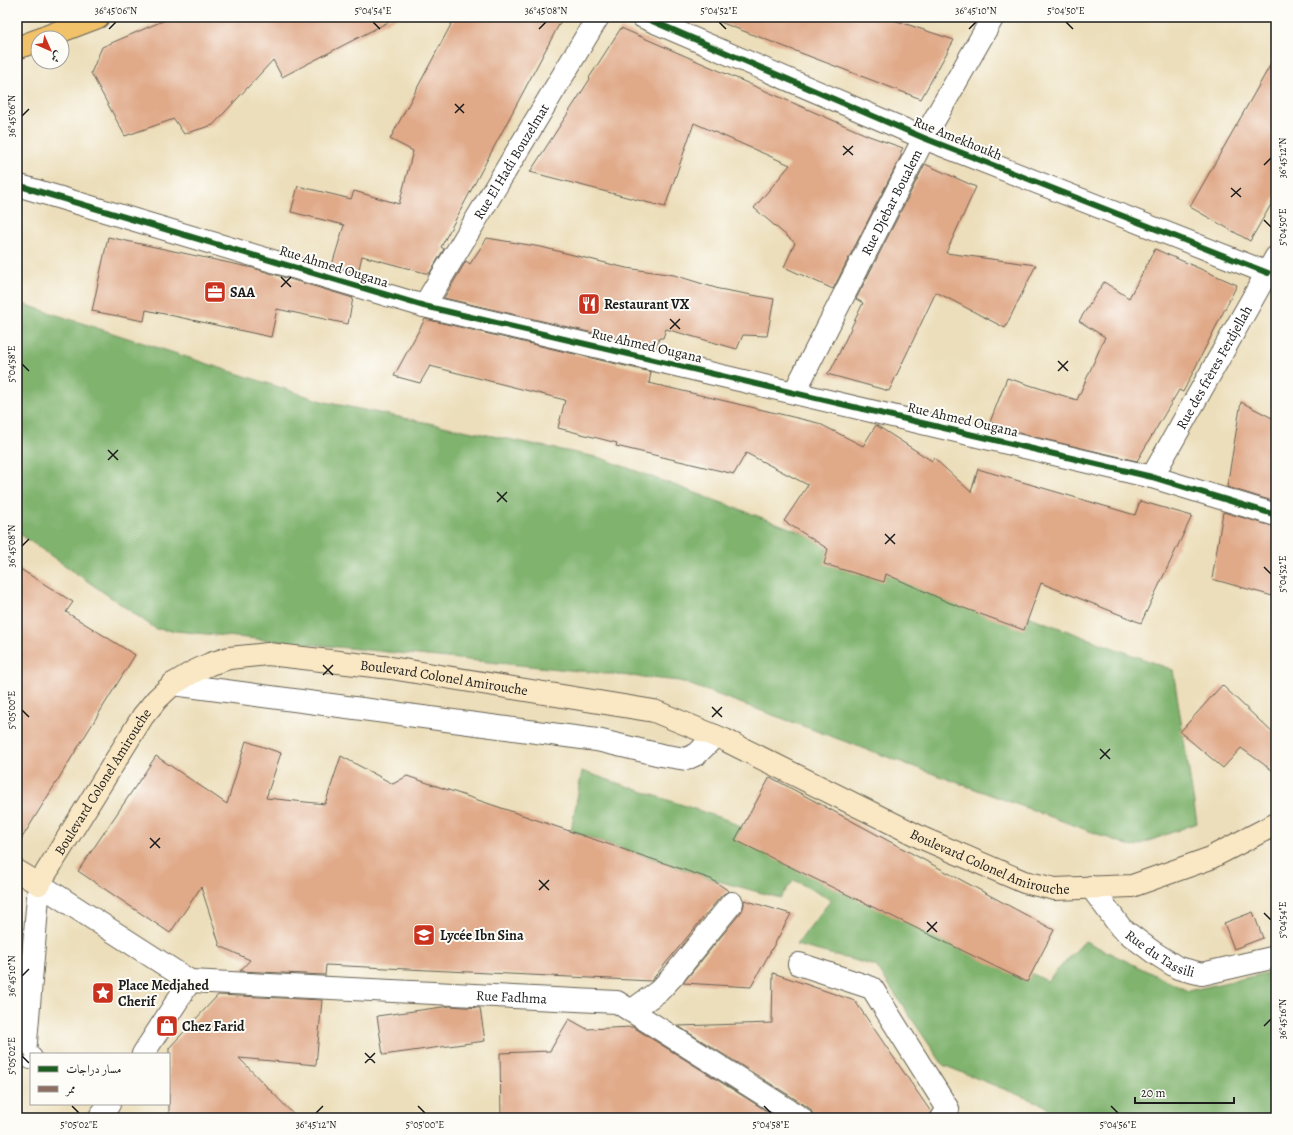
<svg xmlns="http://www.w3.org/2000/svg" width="1293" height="1135" font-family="Alegreya,Amiri,serif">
<rect width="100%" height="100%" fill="#fdfcf7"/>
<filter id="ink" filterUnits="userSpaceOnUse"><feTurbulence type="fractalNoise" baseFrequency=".025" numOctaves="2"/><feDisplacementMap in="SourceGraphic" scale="8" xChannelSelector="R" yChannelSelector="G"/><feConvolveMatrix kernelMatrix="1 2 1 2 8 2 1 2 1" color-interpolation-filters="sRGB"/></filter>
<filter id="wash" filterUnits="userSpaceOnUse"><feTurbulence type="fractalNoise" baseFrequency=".012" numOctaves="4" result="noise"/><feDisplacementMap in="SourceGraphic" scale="16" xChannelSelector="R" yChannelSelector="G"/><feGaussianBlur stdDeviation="0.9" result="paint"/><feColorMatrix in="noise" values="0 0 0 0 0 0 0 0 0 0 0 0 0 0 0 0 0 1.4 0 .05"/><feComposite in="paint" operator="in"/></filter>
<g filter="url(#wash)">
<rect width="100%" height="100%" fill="#ecdeba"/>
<path fill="#80b36e" stroke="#4e6845" d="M17,302L325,402L601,458L1173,670L1197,823L1133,847L680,681L156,629L17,532Z
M582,771L727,820L1047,981L1085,941L1188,991L1276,971V1118H1056L1044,1105L943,1065L876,966L796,945L831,900L794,880L780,898L711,879L571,831Z"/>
<g id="blocks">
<path fill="#e0a988" d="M172,17H398L282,77L273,60L213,125L184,134L174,119L125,136L91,73L102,47Z
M455,17H563L441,247L444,249L429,274L362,256L358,273L332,265L344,225L291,212L298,186L351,199L354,191L399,204L413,151L390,139Z
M713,17H885L954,40L921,99L712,19Z
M621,28L869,136L903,148L900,153L902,154L833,289L784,267L795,243L754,208L790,165L694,123L665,207L530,172L590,79L589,78Z
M1276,55V196L1250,241L1190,207Z
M925,164L976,187L946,253L1036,265L1005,328L936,292L889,391L827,374L831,370L863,303L856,299Z
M108,237L253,268L353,298L348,324L277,309L271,337L146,310L144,321L92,311Z
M487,238L541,247L626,268L674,275L719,289L774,299L767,336L743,335L737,349L666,329L663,338H659L657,348L444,298L466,261L470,264Z
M1155,249L1237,285L1183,392L1179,390L1137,461L1022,434L990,422L1007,378L1077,400L1105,337L1079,321L1104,282L1129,298Z
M425,319L651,372L649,383L818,423L863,446L876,425L932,461L934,458L971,492L978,469L1135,515L1140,501L1192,516L1141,623L1041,583L1024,630L950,603L886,574L884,582L824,564L828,549L784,521L808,485L746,453L734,474L616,446L617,443L558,428L565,400L430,366L420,383L394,376Z
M1241,402L1276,420V502L1227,487Z
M1223,512L1276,527V597L1212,579Z
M17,567L73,602L66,612L135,655L17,846Z
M1222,685L1276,736V773L1241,748L1223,768L1180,732Z
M246,741L281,753L266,798L325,804L341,756L393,784L407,776L711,879L729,891L722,895L651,981L326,965L325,975L240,971L250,960L220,946L201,887L170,933L78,871L156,756L227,804Z
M770,777L1054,930L1027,982L735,840Z
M744,900L791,914L751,987L683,983L742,911L744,905Z
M1253,912L1263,938L1234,949L1224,923Z
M773,973L855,1001L931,1112L930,1118H813L812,1112L808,1107L678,1026L772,1023Z
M218,995L322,1000L316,1065L239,1058L297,1118H169V1048Z
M450,1006L480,1008L485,1041L383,1055L377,1016Z
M569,1019L587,1029L633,1027L778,1118H501L500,1053L550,1051Z"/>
</g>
</g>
<g filter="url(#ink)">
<use href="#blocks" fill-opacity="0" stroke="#656053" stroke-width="1"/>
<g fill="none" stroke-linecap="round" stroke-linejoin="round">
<g stroke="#656053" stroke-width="24">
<g id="street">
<path d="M643,17L924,138L1268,273"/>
<path d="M17,185L424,306L1152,477L1276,515"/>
<path id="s1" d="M424,306L598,17"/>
<path id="s2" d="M795,391L924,138L993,17"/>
<path id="s3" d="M1152,477L1276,257"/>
<path d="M173,684L597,740L661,755L686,759L697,754L715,736"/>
<path id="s4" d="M1091,887L1121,928L1153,952L1178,968L1202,974L1276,957"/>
<path d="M799,964L872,988L948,1109L942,1118"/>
<path id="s5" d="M190,981L617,1002L801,1118"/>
<path d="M631,1011L659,991L673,976L732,903"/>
<path d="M31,1058L25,1054L39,884L190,981L143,1054"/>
<path d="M99,1118L109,1104"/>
</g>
</g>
<g stroke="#656053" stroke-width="24">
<g id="secondary">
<path id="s6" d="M17,871L39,884L143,716L157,699L173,684L193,672L210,664L229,658L268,654L391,668L654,711L725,740L922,838L1024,882L1055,889L1132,886L1208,859L1276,824"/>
</g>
</g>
<g stroke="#656053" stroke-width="24">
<path id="primary" d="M43,38L98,17
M17,48L38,40"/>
</g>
<use href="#street" stroke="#fff" stroke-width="22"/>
<use href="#secondary" stroke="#fae7c3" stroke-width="22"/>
<use href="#primary" stroke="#f2c26a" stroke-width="22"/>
<path stroke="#8d6e63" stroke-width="5" stroke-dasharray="10 5" stroke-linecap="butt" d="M17,1060L25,1054"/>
<g stroke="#fdfcf7" stroke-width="8">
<path id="cycleway" d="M643,17L924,138L1268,273
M17,185L424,306L1152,477L1276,515"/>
</g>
<use href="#cycleway" stroke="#1b5e20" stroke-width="6"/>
</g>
</g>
<path fill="none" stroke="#1c1c1c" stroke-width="1.5" d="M373,22L380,29M719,22L726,29M1066,22L1073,29M109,29L116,22M539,29L546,22M969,29L976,22M455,104L464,113M455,113L464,104M22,116L29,109M843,146L853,155M843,155L853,146M1264,165L1271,158M1231,188L1241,197M1231,197L1241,188M1264,220L1271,227M281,277L291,287M281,287L291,277M670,319L680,329M670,329L680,319M1058,361L1068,371M22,364L29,371M1058,371L1068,361M108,450L118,460M108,460L118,450M497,492L507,502M497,502L507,492M885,534L895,544M885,544L895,534M22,546L29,539M1264,567L1271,574M323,665L333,675M323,675L333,665M712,707L722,717M22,710L29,717M712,717L722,707M1100,749L1110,759M1100,759L1110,749M150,838L160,848M150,848L160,838M539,880L549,890M539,890L549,880M1264,913L1271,920M927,922L937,932M927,932L937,922M22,976L29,969M1264,1026L1271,1019M365,1053L375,1063M22,1056L29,1063M365,1063L375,1053M72,1106L79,1113M418,1106L425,1113M764,1106L771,1113M1111,1106L1118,1113M316,1113L323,1106"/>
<defs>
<g id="office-square" transform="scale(1.15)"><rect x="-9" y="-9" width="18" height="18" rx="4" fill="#c8321e" stroke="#fdfcf7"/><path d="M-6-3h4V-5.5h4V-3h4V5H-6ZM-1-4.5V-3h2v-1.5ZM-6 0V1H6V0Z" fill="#fff"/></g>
<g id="restaurant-square" transform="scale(1.15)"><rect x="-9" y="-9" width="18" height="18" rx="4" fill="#c8321e" stroke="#fdfcf7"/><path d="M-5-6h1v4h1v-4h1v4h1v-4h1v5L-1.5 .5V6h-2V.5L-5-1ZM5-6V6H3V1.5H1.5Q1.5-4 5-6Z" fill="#fff"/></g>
<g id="school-square" transform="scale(1.15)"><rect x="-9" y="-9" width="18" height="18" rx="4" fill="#c8321e" stroke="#fdfcf7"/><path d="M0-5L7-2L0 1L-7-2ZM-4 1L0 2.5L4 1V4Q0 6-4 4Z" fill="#fff"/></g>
<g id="sight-square" transform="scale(1.15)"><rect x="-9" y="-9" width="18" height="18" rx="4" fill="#c8321e" stroke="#fdfcf7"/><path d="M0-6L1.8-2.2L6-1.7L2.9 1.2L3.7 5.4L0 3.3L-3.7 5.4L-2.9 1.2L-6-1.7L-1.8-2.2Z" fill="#fff"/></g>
<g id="shop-square" transform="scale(1.15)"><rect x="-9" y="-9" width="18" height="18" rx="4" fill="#c8321e" stroke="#fdfcf7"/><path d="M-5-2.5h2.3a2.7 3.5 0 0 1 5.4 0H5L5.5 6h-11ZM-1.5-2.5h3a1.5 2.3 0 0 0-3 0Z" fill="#fff"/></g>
</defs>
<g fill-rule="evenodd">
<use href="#office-square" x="215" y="292"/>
<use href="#restaurant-square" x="589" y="304"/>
<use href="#school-square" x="424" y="935"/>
<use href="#sight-square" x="103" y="993"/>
<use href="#shop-square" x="167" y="1026"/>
</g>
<g text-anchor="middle" stroke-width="4" stroke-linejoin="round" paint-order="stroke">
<g font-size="14" fill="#1c1c1c" stroke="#fdfcf7">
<text transform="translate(958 138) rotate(22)" y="5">Rue Amekhoukh</text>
<text dy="5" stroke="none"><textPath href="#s1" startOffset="169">Rue El Hadi Bouzelmat</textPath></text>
<text dy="5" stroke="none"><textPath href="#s2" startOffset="212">Rue Djebar Boualem</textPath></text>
<text transform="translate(334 266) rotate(17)" y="5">Rue Ahmed Ougana</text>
<text transform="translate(647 345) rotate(13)" y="5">Rue Ahmed Ougana</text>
<text dy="5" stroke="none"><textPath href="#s3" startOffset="126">Rue des frères Ferdjellah</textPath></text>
<text transform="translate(963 419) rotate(13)" y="5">Rue Ahmed Ougana</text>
<text dy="5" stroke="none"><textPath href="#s6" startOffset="546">Boulevard Colonel Amirouche</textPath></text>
<text dy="5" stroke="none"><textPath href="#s6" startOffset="146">Boulevard Colonel Amirouche</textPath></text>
<text dy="5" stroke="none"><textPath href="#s6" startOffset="1128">Boulevard Colonel Amirouche</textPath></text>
<text dy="5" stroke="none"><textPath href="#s4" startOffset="98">Rue du Tassili</textPath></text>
<text dy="5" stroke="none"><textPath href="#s5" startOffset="322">Rue Fadhma</textPath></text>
</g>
<g font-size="14" font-weight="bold" fill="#1c1c1c" stroke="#fdfcf7" text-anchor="start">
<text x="230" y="297">SAA</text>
<text x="604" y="309">Restaurant VX</text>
<text x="440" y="940">Lycée Ibn Sina</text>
<text x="118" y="990">Place Medjahed<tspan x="118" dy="16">Cherif</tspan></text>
<text x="182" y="1031">Chez Farid</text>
</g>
</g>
<rect width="1293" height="1135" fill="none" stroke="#fdfcf7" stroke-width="44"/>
<rect x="30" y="1053" width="140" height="52" fill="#fdfcf7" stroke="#a3a29f"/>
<rect x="38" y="1066" width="20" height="6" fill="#1b5e20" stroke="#a3a29f"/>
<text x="66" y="1073" font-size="12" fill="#1c1c1c">مسار دراجات</text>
<rect x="38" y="1086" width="20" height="6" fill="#8d6e63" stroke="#a3a29f"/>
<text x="66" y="1093" font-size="12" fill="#1c1c1c">ممر</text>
<g transform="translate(50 50) rotate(135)"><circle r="19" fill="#fdfcf7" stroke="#a3a29f"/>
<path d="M0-3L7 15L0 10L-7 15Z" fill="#c8321e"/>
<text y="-6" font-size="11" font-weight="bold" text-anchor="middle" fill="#1c1c1c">ش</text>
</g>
<path d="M1135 1097v6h99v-6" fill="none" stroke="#1c1c1c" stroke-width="2"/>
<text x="1141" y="1097" font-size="12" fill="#1c1c1c" stroke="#fdfcf7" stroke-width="3" paint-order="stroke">20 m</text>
<rect x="22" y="22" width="1249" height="1091" fill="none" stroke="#1c1c1c" stroke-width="1.5"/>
<g font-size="10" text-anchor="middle" fill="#1c1c1c">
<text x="116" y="14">36°45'06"N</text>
<text x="373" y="14">5°04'54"E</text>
<text x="546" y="14">36°45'08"N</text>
<text x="719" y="14">5°04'52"E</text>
<text x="976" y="14">36°45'10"N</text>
<text x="1066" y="14">5°04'50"E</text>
<text transform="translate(11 116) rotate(-90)" y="4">36°45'06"N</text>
<text transform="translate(1282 158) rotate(-90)" y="4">36°45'12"N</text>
<text transform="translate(1282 227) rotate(-90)" y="4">5°04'50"E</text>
<text transform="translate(11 364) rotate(-90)" y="4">5°04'58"E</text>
<text transform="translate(11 546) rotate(-90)" y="4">36°45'08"N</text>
<text transform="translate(1282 574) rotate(-90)" y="4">5°04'52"E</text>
<text transform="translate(11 710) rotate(-90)" y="4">5°05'00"E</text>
<text transform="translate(1282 920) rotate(-90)" y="4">5°04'54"E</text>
<text transform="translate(11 976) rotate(-90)" y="4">36°45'10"N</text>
<text transform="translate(1282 1019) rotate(-90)" y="4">36°45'16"N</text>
<text transform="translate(11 1056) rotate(-90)" y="4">5°05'02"E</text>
<text x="79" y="1128">5°05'02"E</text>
<text x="316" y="1128">36°45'12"N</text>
<text x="425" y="1128">5°05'00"E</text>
<text x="771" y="1128">5°04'58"E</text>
<text x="1118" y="1128">5°04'56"E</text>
</g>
</svg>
